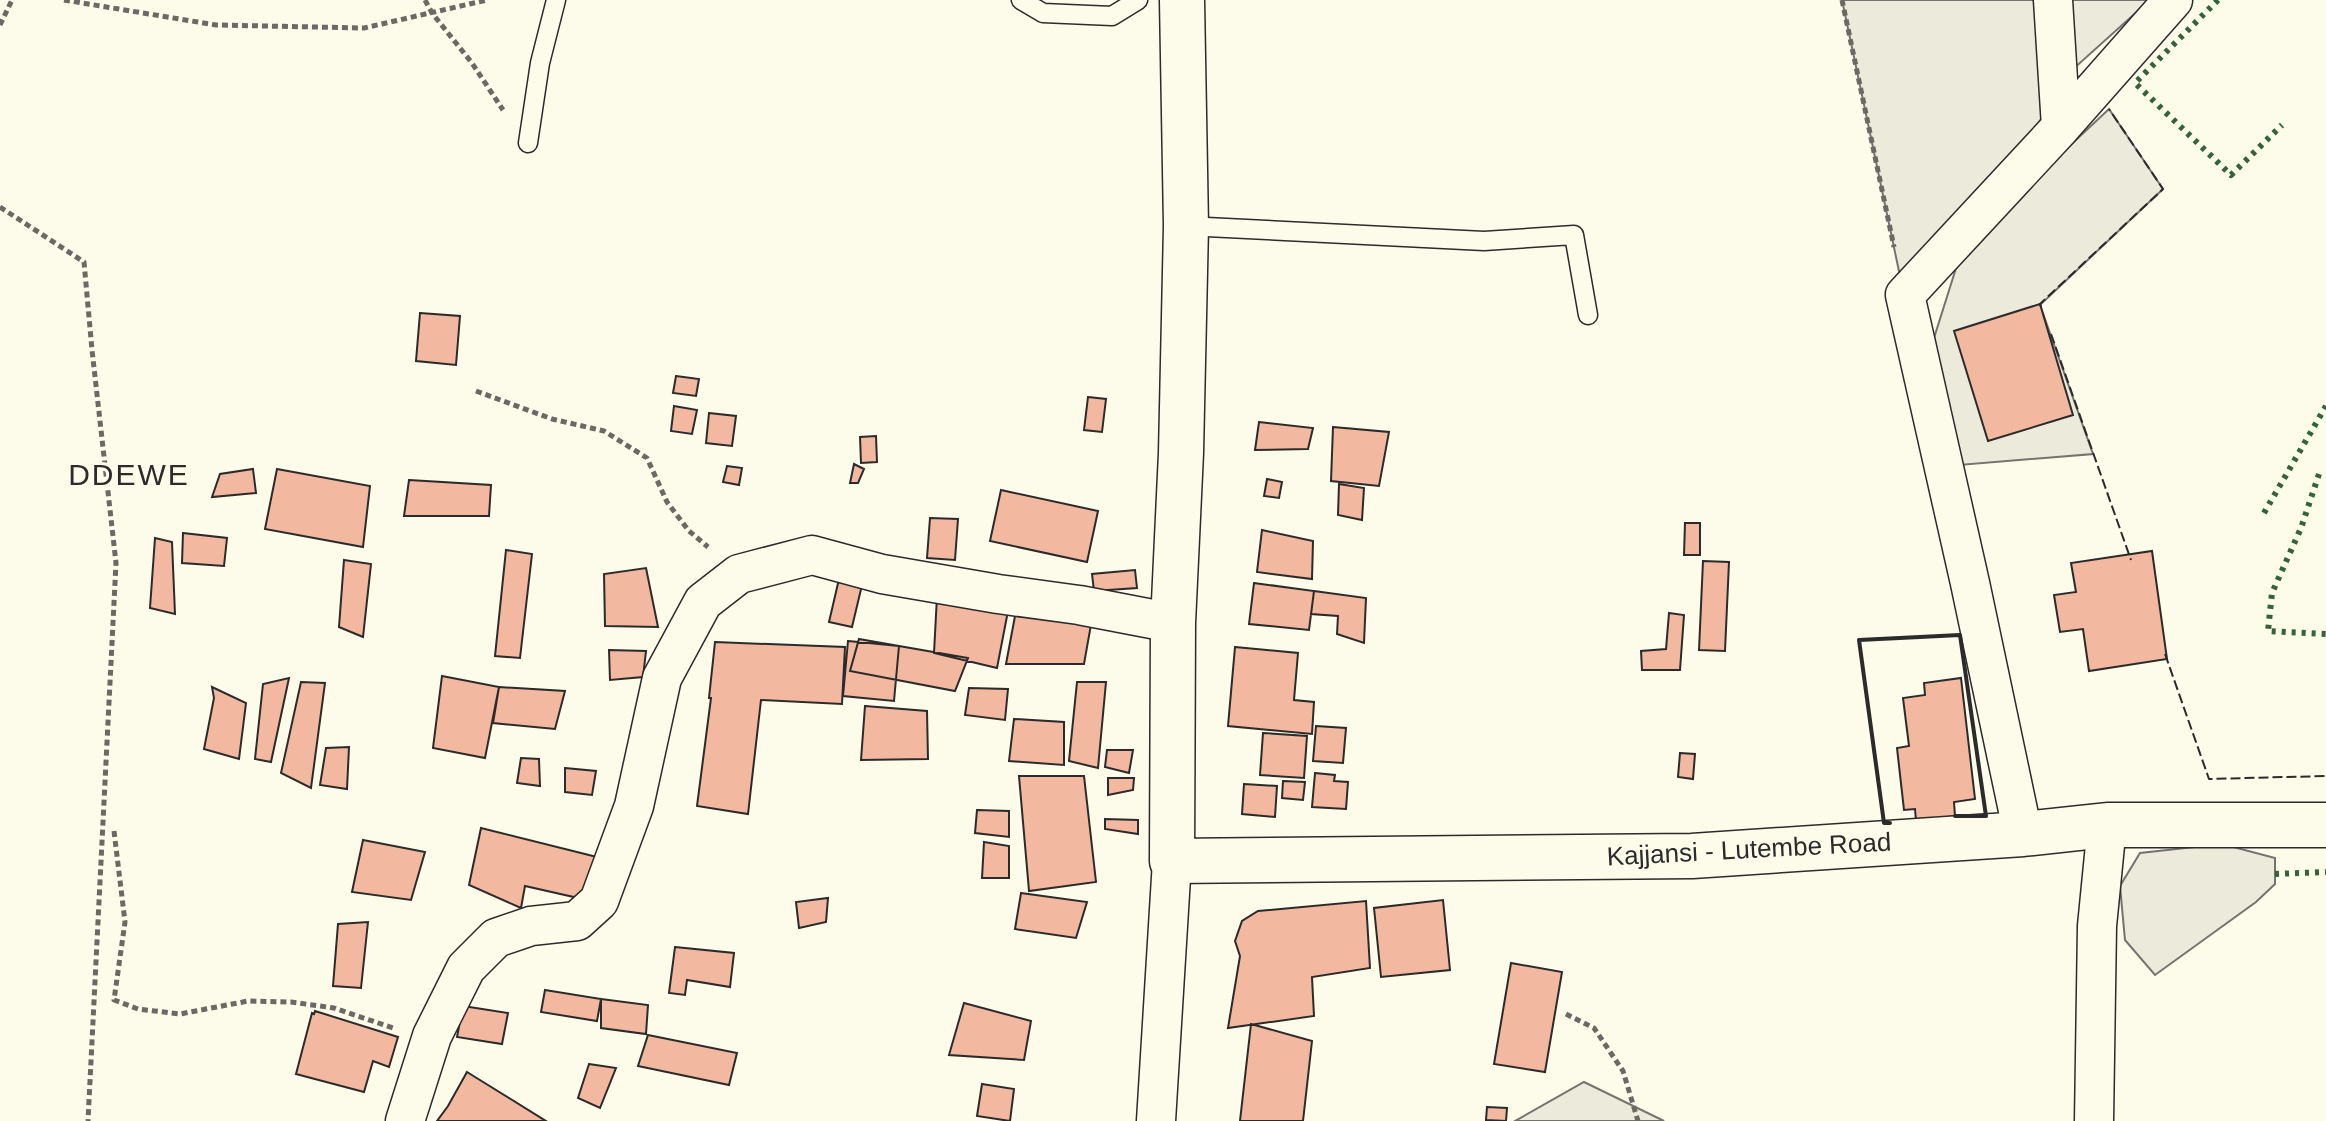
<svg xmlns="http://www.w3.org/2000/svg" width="2326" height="1121" font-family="Arial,sans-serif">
<rect width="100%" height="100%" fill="#fdfbea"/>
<path fill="#ecebdb" stroke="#74746e" stroke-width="2" d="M1842,0H2034L2046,109L2022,156L1900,276Z
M2066,0H2150L2071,71Z
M2109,109L2163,189L2040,305L2093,454L1959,465L1934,338L1963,246Z
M2222,844L2275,858V884L2256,902L2155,975L2125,940L2120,886L2140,853Z
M1584,1082L1664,1121H1515Z"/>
<path fill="#f2b8a0" stroke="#2b2b2b" stroke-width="2" d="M2040,304L2073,415L1988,441L1954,331Z
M420,313L460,316L456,365L416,361Z
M676,376L699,379L696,396L673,393Z
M1088,397L1106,399L1102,432L1084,430Z
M674,406L697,410L692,434L671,431Z
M709,413L736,416L732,446L706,443Z
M1259,422L1313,428L1308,449L1255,450Z
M1333,427L1389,432L1379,486L1331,481Z
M876,436L877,462L861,463L860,437Z
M854,464L864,469L858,483H850Z
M727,466L742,468L739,485L723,482Z
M253,469L256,493L212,497L220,474Z
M277,469L370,486L363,547L265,529Z
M1267,479L1282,482L1279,498L1264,496Z
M409,480L491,485L489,516H404Z
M1339,484L1364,488L1362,520L1338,515Z
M1001,490L1098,511L1087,562L990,541Z
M930,518L958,519L955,560L927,558Z
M1685,523H1700V555H1684Z
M1262,530L1313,541L1312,579L1257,572Z
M183,533L227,538L224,566L182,563Z
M155,538L172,542L175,614L150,608Z
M506,550L532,554L520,658L495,656Z
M2152,551L2167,659L2089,671L2083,629L2060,632L2054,595L2076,592L2071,563Z
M344,560L371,564L363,637L339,627Z
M1703,561L1729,562L1725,651L1699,650Z
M646,568L658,627L605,626L604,574Z
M1135,570L1137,588L1094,591L1092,574Z
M839,579L862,585L852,627L829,622Z
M1254,583L1314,591L1309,630L1249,624Z
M1314,591L1366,598L1364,643L1337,634L1338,616L1311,614Z
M937,596L1008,611L997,668L934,653Z
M1669,613L1684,615L1680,670H1642L1641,651L1666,649Z
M1015,616L1092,619L1084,664H1006Z
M859,639L899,646L968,658L955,691L850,671Z
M848,641L899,646L894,701L843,696Z
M715,642L845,647L842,704L761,700L748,814L697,806L711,698H709Z
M1235,647L1298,653L1294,700L1314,702L1312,734L1228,726Z
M609,650L646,651L643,677L610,680Z
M442,676L499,687L485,758L433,748Z
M289,678L271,762L255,759L263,684Z
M1961,678L1975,799L1954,802L1955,816L1916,821L1915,809L1904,810L1897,748L1909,746L1903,698L1925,695L1924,683Z
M301,682L325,683L311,788L281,773Z
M1077,682H1106L1098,768L1069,761Z
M212,687L246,703L239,759L204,749L214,698Z
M499,687L565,691L555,729L493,723Z
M969,688L1008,689L1005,720L965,715Z
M865,706L927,711L928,759L861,760Z
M1014,719L1064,722V765L1009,761Z
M1316,726L1346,728L1343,763L1313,761Z
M1263,733L1307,736L1304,778L1260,775Z
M349,747L347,789L320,785L326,748Z
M1107,750H1133L1129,773L1105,767Z
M1680,753L1695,754L1693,779L1678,777Z
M521,758L539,759L540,786L517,783Z
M565,768L596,771L592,795L565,792Z
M1315,773L1335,775L1334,781L1348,782L1346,809L1312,807Z
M1019,776H1084L1096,882L1029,891Z
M1108,778H1134L1133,790L1108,795Z
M1283,781L1305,782L1303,800L1282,798Z
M1244,784L1277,786L1275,817L1242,814Z
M977,810L1009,811V837L975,833Z
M1105,819L1138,820V834L1105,829Z
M481,828L597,857L587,900L525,886L521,908L469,885Z
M363,840L425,852L411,900L352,892Z
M984,842L1009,846V878H982Z
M1021,893L1087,902L1076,938L1015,929Z
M828,898L826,922L799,928L796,902Z
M1443,900L1450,970L1381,977L1374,908Z
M1366,901L1370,968L1312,977L1314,1016L1228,1028L1240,956L1235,941L1242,921L1258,911Z
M368,922L361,988L333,986L338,924Z
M675,947L734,953L730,987L687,980L685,995L669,993Z
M1511,963L1562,972L1545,1072L1494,1064Z
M545,990L601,999L597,1021L541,1012Z
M601,999L648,1005L646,1034L601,1028Z
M964,1003L1031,1021L1024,1060L949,1055Z
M463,1006L508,1013L502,1044L457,1037Z
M315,1011L398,1037L389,1067L373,1061L364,1092L296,1074L312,1013L314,1014Z
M1251,1024L1312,1041L1303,1121H1240Z
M648,1035L737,1053L729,1085L638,1066Z
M589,1064L616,1068L600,1108L578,1098Z
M467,1072L546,1121H437L448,1106Z
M982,1084L1014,1089L1010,1121L977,1116Z
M1487,1107L1507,1108L1506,1121L1486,1120Z"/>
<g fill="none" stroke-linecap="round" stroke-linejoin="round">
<g stroke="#2b2b2b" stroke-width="21">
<path id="service" d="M1021,0L1043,13L1112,16L1138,0
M528,143L540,63L556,0
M1186,226L1484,241L1574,235L1588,315"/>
</g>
<g stroke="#2b2b2b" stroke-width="41">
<path id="minor" d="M2053,0L2061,127
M2023,834L1970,583L1905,295L2061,127L2173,0
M405,1121L432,1036L466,968L496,938L531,926L577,921L599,901L634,806L662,678L703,602L739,574L812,555L882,574L998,594L1079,605L1173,623
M1156,1121L1172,861
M2094,1121L2097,926L2107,825"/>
</g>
<g stroke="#2b2b2b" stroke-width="47">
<path id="tertiary" d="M1182,0L1186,226L1181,453L1173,623L1172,861L1692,856L2023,834L2107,825H2326"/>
</g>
<path stroke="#6a6964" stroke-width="5" stroke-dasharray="6 4" stroke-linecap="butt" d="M64,0L216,25L364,28L487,0
M425,0L432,13L472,63L503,110
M1842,0L1894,247
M0,25L12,0
M0,207L84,262L92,350L116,563L88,1121
M476,391L552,419L604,431L647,458L667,502L689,531L708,547
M114,831L125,922L114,1000L138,1009L180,1014L248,1001L291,1002L334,1008L396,1029
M1566,1014L1594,1028L1623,1071L1638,1121"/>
<use href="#service" stroke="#fdfbea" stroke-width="18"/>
<use href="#minor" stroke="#fdfbea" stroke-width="38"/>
<use href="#tertiary" stroke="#fdfbea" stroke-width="44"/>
<path stroke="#34623c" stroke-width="6" stroke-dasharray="4 6" stroke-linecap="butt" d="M2218,0L2135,83L2231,175L2282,125
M2319,474L2301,528L2272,593L2268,631L2326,634
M2264,513L2326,406
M2275,874L2326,872"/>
<path stroke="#2b2b2b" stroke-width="2" stroke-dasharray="10 4" stroke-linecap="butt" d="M2041,307L2040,304L2163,189L2109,109
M2051,334L2131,560
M2165,654L2209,779L2326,776"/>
<path stroke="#2b2b2b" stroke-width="4" d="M1890,823H1884L1859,640L1960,635L1986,816H1955"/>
</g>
<g text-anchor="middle" stroke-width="6" stroke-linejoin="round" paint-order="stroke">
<g font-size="26" fill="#2b2b2b" stroke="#fdfbea">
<text transform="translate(1749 849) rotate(-3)" y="9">Kajjansi - Lutembe Road</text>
</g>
<g font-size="30" letter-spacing="2" fill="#2b2b2b" stroke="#fdfbea">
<text x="129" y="485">DDEWE</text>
</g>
</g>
</svg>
